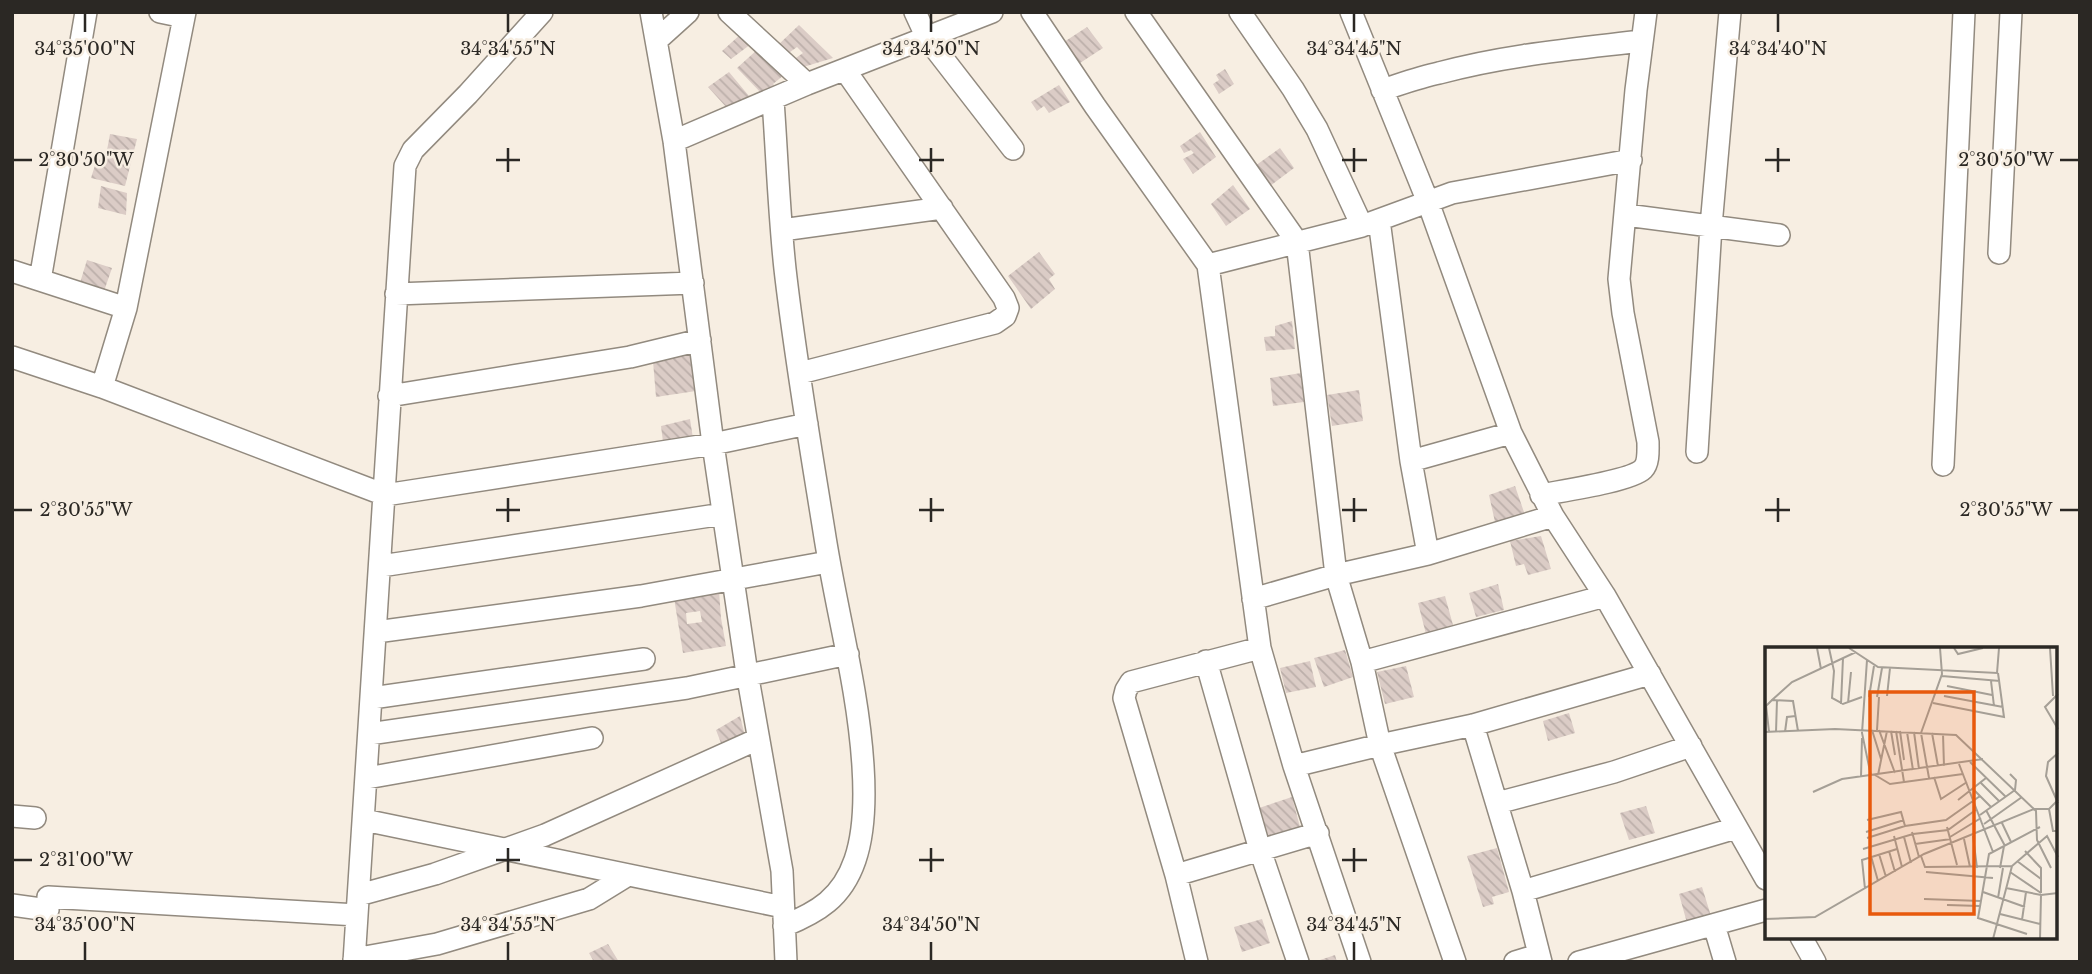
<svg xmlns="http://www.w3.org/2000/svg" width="2092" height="974" font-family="'Libre Baskerville',serif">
<defs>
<pattern id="building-back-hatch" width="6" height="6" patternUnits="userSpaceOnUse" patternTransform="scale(1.75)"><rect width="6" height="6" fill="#dbccc6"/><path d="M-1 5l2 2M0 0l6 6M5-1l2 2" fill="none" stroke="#bcafaa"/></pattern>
</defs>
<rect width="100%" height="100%" fill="#f7eee2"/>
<path fill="url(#building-back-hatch)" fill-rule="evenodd" d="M799,25L833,58L800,68L793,60L803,53L797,47L786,55L777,46Z
M1087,27L1103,48L1080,63L1064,42Z
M741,34L751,44L731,59L722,51Z
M758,49L784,75L773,84L776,87L764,96L737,68Z
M1225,69L1234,84L1219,94L1213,84L1219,80L1216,75Z
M729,72L749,96L727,108L708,87Z
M1059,85L1070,102L1049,113L1044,106L1037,111L1031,102Z
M1200,132L1216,157L1193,174L1183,159L1194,153L1191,150L1184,153L1180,146Z
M110,134L137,139L125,186L91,178L97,159L105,161Z
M1280,148L1294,168L1270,186L1255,166Z
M1233,185L1250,209L1226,226L1211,204Z
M101,186L127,193L126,215L98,208Z
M1039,252L1055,274L1049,279L1055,289L1031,309L1008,276Z
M87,260L112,268L103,294L79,286Z
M1292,321L1295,349L1266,351L1264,337L1275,336V326Z
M693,352L696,391L656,397L653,361Z
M1301,373L1304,402L1273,406L1270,378Z
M1359,390L1363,421L1332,426L1327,395Z
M690,419L694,445L664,450L661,426Z
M1515,486L1525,515L1495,522L1489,495Z
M1541,536L1551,569L1528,575L1524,564L1516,566L1510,541Z
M1498,584L1504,610L1476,617L1469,593Z
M719,591L721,618L726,646L683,653L674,598ZM700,611L702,622L687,624L686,613Z
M1445,596L1453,625L1426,634L1418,603Z
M1345,650L1353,677L1324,687L1314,658Z
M1310,661L1316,687L1286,693L1280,668Z
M1406,666L1414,697L1385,704L1377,672Z
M1569,713L1575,733L1548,741L1543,721Z
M740,716L746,740L724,751L716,730Z
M1292,797L1300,827L1268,836L1259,808Z
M1646,806L1655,833L1629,840L1620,813Z
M1497,848L1509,892L1492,897L1494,904L1483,907L1467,856Z
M1702,887L1711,916L1687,923L1679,894Z
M1262,919L1270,943L1242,952L1234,927Z
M608,944L619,962H594L589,953Z
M1335,955L1337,962H1318L1317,961Z"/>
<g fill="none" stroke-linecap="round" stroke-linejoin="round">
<g stroke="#928a7f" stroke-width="24">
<path id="street" d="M160,12L184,17
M651,12L674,141L713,444L746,667L782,871L786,962
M729,12L807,84
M915,12L927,38L1013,149
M1032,12L1095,106L1208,265L1260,648L1294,766L1360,962
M1136,12L1297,242L1336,575L1362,662L1380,745L1455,962
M1240,12L1293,89L1317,129L1362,226
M1351,12L1428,202L1511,433L1553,516L1605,596L1766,879
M657,40L688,12
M1382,90C1401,84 1420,77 1439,73C1505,55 1574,49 1641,41
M773,100C777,156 779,213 785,269C795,357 810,444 824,531C836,610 858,686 863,766C865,797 865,831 855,860C842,898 818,912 784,926
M674,141L807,84L992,12
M1626,215L1779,235
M1379,220L1411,461L1428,554
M782,230L942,208
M1999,253L2011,12
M1208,265L1362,226L1452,193L1631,160
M12,271L126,308
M40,280L86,12
M396,294L693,283
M12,357L102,387L385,495L713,444L807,424
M800,373L995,323L1005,316L1008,308L1004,298L845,70
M102,387L126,308L185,12
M389,396L630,357L700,340
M1697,452L1711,226L1730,12
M1411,461L1511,433
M1943,465L1964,12
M1541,495C1561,491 1631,481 1643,469C1649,463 1648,450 1648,442L1623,313L1619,279L1636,90L1646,12
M381,566L723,514
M1253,599L1336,575L1428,554L1553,516
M376,632L641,596L828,562
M1206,661L1260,850L1298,962
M1362,662L1605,596
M372,698L644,659
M1473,725L1523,891L1541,962
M369,734L687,688L848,654
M1294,766L1380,745L1473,725L1650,674
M367,778L592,738
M1497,803L1614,772L1691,746
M12,816L35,818
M364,820L783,907
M1176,875L1318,833
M1523,891L1736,828
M359,895L435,874L545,835L758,739
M48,897L357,915
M12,905L48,910
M1714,925L1725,962
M1801,937L1815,962
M354,959L437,944L589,899L628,875
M354,962L405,166L413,150L468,94L542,12
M1197,962L1176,875L1124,698L1126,690L1131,682L1260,648
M1515,962L1538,955
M1579,962L1766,910"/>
</g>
<use href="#street" stroke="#fff" stroke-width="21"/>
</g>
<path fill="none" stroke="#2b2824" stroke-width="2.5" d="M85,14V32M508,14V32M931,14V32M1354,14V32M1778,14V32M508,148V172M931,148V172M1354,148V172M1778,148V172M14,160H32M496,160H520M919,160H944M1342,160H1367M1765,160H1790M2060,160H2078M508,498V522M931,498V522M1354,498V522M1778,498V522M14,510H32M496,510H520M919,510H944M1342,510H1367M1765,510H1790M2060,510H2078M508,848V872M931,848V872M1354,848V872M14,860H32M496,860H520M919,860H944M1342,860H1367M85,942V960M508,942V960M931,942V960M1354,942V960"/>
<g transform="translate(1765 647)">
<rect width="292" height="292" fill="#f7eee2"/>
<path fill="none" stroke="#a59f96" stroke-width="2" d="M52,1L56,22M64,1L69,24L67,51L78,57L97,50M84,1L113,20L232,26L234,1M189,1L193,7L218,1M285,1L288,49M102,13L97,86L106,129M177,29L235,34M226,34L229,59M182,39L227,48M293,47L280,60L293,82M122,49L125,21M179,49L238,60M104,50L109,19M112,50L117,21M7,53L27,35L91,5M83,56L86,25M168,56L239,70L233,26M76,57L78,11M1,58L4,85M0,60L7,53L28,54L33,84M107,83L116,112M112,83L114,50M114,83L130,126M126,84L130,108M131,84L139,135M135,84L139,113M0,85L70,82L191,88L271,164L272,193L286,221M11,85L12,53M20,85L22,70L31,69M142,85L148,123M149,85L154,122M167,86L173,119M178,87L179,119M293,106L283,115L281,129L293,156M205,115L241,150M194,117L228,205M110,128L125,137L198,127M113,128L122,84M96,130L97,91M169,130L176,152L202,135M164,131L156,86L177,27L175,1M216,136L234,154M208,142L226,160M48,145L77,132L218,112M193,153L221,131M284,162L288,184H293M221,163L240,199M215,168L250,143L251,133L245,127M102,173L136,165L140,179M237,176L246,195M219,177L257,150M182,180L192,218M101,185L139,173M147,185L154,210M129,189L137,220M208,189L212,221M139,190L146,216M185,190L216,171M102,191L140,179L181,173L215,149M199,192L205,220M150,197L186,192M98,202L148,187L183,183L212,162M124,204L130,225M260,204L276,221V246M114,207L121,230M106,209L113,234M156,209L160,220L247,219M252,214L276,232M235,221L239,199M161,225L228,231M245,225L276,246M241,241L276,248L293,246M100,242L97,213L132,202M218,245L260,260M233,251L238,221M159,252L216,254M182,258L215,259M235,267L275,277M0,272L50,270L159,207L269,162H284L293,153M257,273L261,245M262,287L213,271L224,207L275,180M228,292L247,219L282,189L293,210M275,292L276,248"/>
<path fill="#e8590c" fill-opacity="0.15" stroke="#e8590c" stroke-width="3.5" d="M105,45H209V267H105Z"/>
<rect width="292" height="292" fill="none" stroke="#2b2824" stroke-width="3.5"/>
</g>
<g font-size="18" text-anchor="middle" fill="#2b2824" stroke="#f7eee2" stroke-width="5" stroke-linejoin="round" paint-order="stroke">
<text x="85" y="55">34°35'00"N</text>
<text x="508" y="55">34°34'55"N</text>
<text x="931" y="55">34°34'50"N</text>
<text x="1354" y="55">34°34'45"N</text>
<text x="1778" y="55">34°34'40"N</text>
<text x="2006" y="166">2°30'50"W</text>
<text x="86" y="166">2°30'50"W</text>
<text x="2006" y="516">2°30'55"W</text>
<text x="86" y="516">2°30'55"W</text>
<text x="86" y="866">2°31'00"W</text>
<text x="85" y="931">34°35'00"N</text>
<text x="508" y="931">34°34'55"N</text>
<text x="931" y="931">34°34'50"N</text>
<text x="1354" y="931">34°34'45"N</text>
</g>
<rect width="2092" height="974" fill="none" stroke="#2b2824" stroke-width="28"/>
</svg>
